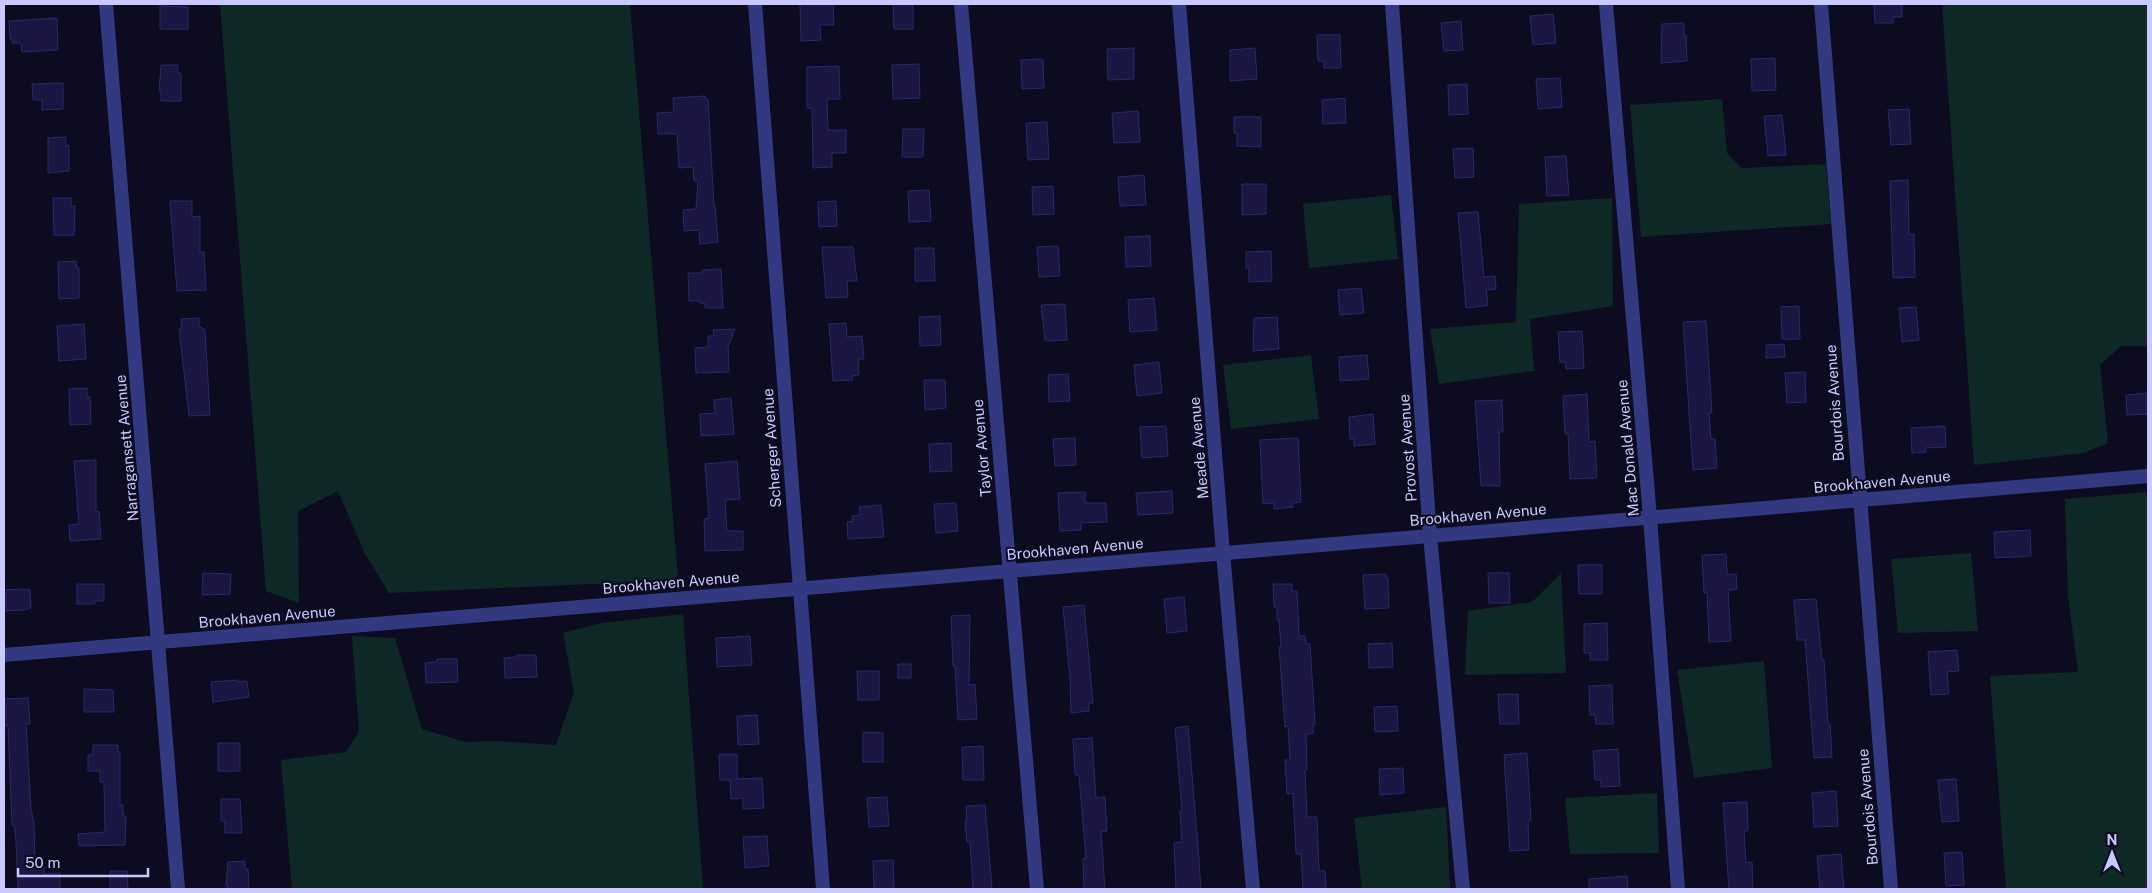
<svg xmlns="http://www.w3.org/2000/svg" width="2152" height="893" font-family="'Public Sans',sans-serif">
<rect width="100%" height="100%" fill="#0c0b1f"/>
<path fill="#0e2925" d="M220,4H630L678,577L659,581L389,593L364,552L338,491L298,511L299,603L266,591Z
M1942,4H2148V346H2121L2100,365L2108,443L2084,453L1974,465Z
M1722,99L1727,153L1742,168L1826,164L1831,224L1641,237L1630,105Z
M1391,195L1398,259L1309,268L1303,204Z
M1612,198L1613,306L1530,319L1534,371L1439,384L1430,329L1516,322L1519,204Z
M1311,355L1319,419L1231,429L1223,365Z
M2148,492V889H2006L1990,676L2078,672L2068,596L2065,499Z
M1971,553L1978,631L1898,633L1891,559Z
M1561,573L1566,673L1465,675L1468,611L1532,602Z
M683,614L703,889H292L281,760L346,752L359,731L352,636L395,638L422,729L465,742L496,741L556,745L574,692L563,633L601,623Z
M1764,661L1772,768L1694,778L1677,670Z
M1657,793L1659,853L1570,854L1565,798Z
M1446,807L1450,888L1362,889L1354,818Z"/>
<path fill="#1a1641" stroke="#2d266e" d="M800,4H833L834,25H820L821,40L801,41Z
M893,4H913V29H894Z
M1874,4H1902V17H1893V23H1875Z
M160,6L188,7V29H160Z
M1553,14L1556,43L1533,45L1530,16Z
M57,18L58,50L22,52L21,43H12V39H10L9,21Z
M1461,21L1463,50L1444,51L1441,23Z
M1684,23V35H1686L1687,61L1661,63L1662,24Z
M1317,35H1340L1341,68H1324V61H1318Z
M1134,48V79L1108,80L1107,49Z
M1255,48L1257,79L1230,81V50Z
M1775,58L1776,90L1752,91L1751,59Z
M1043,59L1044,88L1022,89L1021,60Z
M919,64L920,98L893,99L892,65Z
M161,65H178V73H181V101H161V91H159Z
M839,66L840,99H827L828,130H846V153H832V167L813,168L812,108H807V67Z
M1560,78L1562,107L1538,109L1536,79Z
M63,83V109L42,110V100H33L32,84Z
M1467,84L1468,114L1449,115L1448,85Z
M705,96L706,99H708L714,206L715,205L718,242L700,244L699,230L684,231L683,210L696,209L698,181H694L693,167L679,168L677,134H658L657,113L674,112L673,98Z
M1345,98L1346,123L1323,124L1322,100Z
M1909,109L1911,144L1891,145L1888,110Z
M1138,111L1140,142L1114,143L1112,113Z
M1782,115L1786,155L1768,156L1764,116Z
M1234,117H1261V147L1237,146V133H1234Z
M1047,122L1049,159L1028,160L1026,123Z
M903,129H924L923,157H902Z
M66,137V146L69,145V171L48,173V138Z
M1473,148L1474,177L1455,178L1453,149Z
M1566,156L1569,195L1547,196L1545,157Z
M1144,175L1146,205L1120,206L1118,177Z
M1908,180L1909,234H1914L1915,277L1893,278L1890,181Z
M1242,184H1266V214L1242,215Z
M1053,186L1054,214L1033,215L1032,187Z
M929,190L931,221L909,222L908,191Z
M53,198H71V206H75L74,235H54Z
M170,201H192V217L200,216V252H204L206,290L177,291Z
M836,201L837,226L819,227L818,202Z
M1478,212L1484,277L1495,276L1496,289L1486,290L1488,305L1485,306L1466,308L1458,213Z
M1150,236L1151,266L1126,267L1125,237Z
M1058,246L1060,276L1039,277L1037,247Z
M822,247H853L857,281H847L848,297L826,298Z
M915,248H934L935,281H915Z
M1271,251L1272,281L1249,282V268H1246V252Z
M76,261L77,268H79V298L59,299L58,262Z
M721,269L723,308H705V303H700V301H689L688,273H702V270Z
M1361,288L1364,313L1340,315L1338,290Z
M1154,298L1157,330L1130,332L1128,300Z
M1065,304L1067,340L1045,341L1041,305Z
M1799,306L1800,339H1782L1781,307Z
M1916,307L1919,340L1902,342L1899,308Z
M940,316L941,345L920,346L919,317Z
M1277,317L1279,349L1253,351L1254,318Z
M199,318V327L205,329L210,415L189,416L179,329L182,328L181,319Z
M1706,321L1712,413H1709L1711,439H1715L1717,468L1693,470L1683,322Z
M846,323L847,337L862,336L864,359H858L859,375L852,376L853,380L833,381L829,324Z
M84,324L86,359L59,361L57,326Z
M735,329L728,347L729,372L696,373L695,348L708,347V336H714L713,330Z
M1582,331L1584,368L1566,369L1565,362H1560L1558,332Z
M1784,344L1785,357L1766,358V345Z
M1367,355L1369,379L1340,381L1339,357Z
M1159,362L1162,393L1137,396L1134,365Z
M1805,372L1806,402L1787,403L1785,373Z
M1068,374L1070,401L1049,402L1048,375Z
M924,380H945L946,408L925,410Z
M87,388V397H90L91,424L70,425L69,389Z
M2148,393V414L2127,415L2126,395Z
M1587,394L1589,442L1595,441L1597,478L1570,479L1568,434H1565L1563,396Z
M731,398L734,434L701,436L700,414L715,413L714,400Z
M1502,400L1503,432H1499L1500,486H1481L1475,401Z
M1373,414L1375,444L1354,446V439H1350L1349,417Z
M1166,426L1168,456L1142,458L1140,427Z
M1945,426L1946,447L1925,448L1926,452L1912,453L1911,428Z
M1075,438L1076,465L1055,466L1053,439Z
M1298,438L1301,502L1292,503L1293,507L1274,509V503L1263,504L1260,440Z
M951,443L952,471L930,472L929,444Z
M96,460V512L99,511L101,539L70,541L69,525L79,524L74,461Z
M737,461L740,499L725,500L727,531H743V550L705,551L704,519L709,518L705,464Z
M1172,491L1173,513L1138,515L1136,493Z
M1085,492V503H1106L1107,522L1081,523V530L1060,531L1058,493Z
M956,503L958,531L936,533L934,504Z
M881,505L884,537L848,539L847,522L853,521L852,516L860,515L859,507Z
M2030,530L2031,556L1995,558L1994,532Z
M1726,554L1727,575L1736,574L1737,589L1728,590L1731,641L1709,642L1707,592L1704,593L1702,555Z
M1578,565H1602V594H1579Z
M203,573L231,574L230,594L202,595Z
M1488,573H1509L1510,603H1489Z
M1386,574V578H1388L1389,608L1365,609L1363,575Z
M77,584H104V601H95V604H77Z
M1273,584H1292V591H1297L1299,636H1305L1306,644H1310L1315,724H1313V734H1306L1307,770H1305L1307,817H1317L1319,871H1325L1326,889H1303L1301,854H1296L1293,793L1287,794L1285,760H1290L1288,726L1285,727L1279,647H1281L1279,620H1277V607H1274Z
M21,589L30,590L31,608L23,610L4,611V590Z
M1184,597L1187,631L1167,633L1164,599Z
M1816,599L1822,660H1824L1828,724H1830L1832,757L1814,758L1805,640H1797L1794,600Z
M1084,605L1093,703H1089V711L1071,713L1070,678L1063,607Z
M970,615L969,685L975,684L977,719L958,720L955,666H953L951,616Z
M1607,623L1608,660H1590V653H1584V624Z
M750,636L752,665L717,667L716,638Z
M1392,643L1393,667L1369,668L1368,644Z
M1957,650L1959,671L1947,672L1949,694L1931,695L1928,652Z
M516,655H536L537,677L505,678L504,658L516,657Z
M437,659H457L458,682L426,683L425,663L436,662Z
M898,664H911V678H898Z
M857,671H879V700H858Z
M238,680V682L247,681L249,697L213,702L211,682Z
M1612,685L1613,724H1596L1595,715H1590L1589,686Z
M84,689L113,690L114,712H84Z
M1498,694H1518L1519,724H1500Z
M28,698L30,724H26L31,809L34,823L35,868L44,867V874L60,873V889H18L16,841L14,825H12L8,725L4,726V699Z
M1397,706L1398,731L1375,732L1374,707Z
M757,715L759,744L738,745L737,716Z
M1188,726L1198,847L1201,889H1176L1174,843L1182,842L1180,811H1182L1175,728Z
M863,732L883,733V762H863Z
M1092,738L1096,798L1105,797L1107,831L1101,832L1105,889H1084L1083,858H1086L1079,775H1075L1073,739Z
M218,743H240V771H218Z
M93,745H118V752H120V805H123V816H126L125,845L79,846L78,834L105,832L104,782H100V771H88V755H93Z
M983,746L984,780H963L962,747Z
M1618,749L1620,786L1601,787V780H1595L1593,751Z
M1527,753L1531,821H1528L1529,850L1510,851L1504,755Z
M719,754H737V779L762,778L764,808L743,809V798L731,799L730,780H720Z
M1403,768L1404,793L1380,795L1379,769Z
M1956,779L1959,821L1942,822L1938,780Z
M1836,791L1838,826L1814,827L1812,793Z
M887,797L889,826L869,827L867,798Z
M221,799H240L242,833H225V821H221Z
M1747,802L1748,831H1744L1746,863L1752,862L1753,889H1729L1723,803Z
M985,805L992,889H973L970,842H967L965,820H967L966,806Z
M767,836L769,866L745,868L743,837Z
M1962,852L1964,885L1946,886L1944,853Z
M1841,854L1844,889H1820L1817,856Z
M893,860L894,889H874L873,861Z
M245,861V869H248L249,889H228V886H226L228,862Z
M110,871H127L128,889H110Z
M1627,876L1628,889H1589V879Z"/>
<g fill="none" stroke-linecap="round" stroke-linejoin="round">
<path stroke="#333981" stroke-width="14" d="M106,4L178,889
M755,4L823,889
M961,4L1037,889
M1179,4L1223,553L1253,889
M1392,4L1430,536L1463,889
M1606,4L1650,517L1678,889
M1821,4L1891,889
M4,655L2148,476"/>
</g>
<g text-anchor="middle" stroke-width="4" stroke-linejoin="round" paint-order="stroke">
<g font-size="15" fill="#c9c9ff" stroke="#0c0b1f">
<text transform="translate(1835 403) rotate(-94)" y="5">Bourdois Avenue</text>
<text transform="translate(127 448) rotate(-95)" y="5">Narragansett Avenue</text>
<text transform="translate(772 448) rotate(-94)" y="5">Scherger Avenue</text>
<text transform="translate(982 448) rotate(-95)" y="5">Taylor Avenue</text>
<text transform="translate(1199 448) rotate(-95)" y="5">Meade Avenue</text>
<text transform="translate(1408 448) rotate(-94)" y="5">Provost Avenue</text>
<text transform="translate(1628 448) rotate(-95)" y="5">Mac Donald Avenue</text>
<text transform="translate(1882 482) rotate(-5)" y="5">Brookhaven Avenue</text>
<text transform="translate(1478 515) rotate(-5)" y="5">Brookhaven Avenue</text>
<text transform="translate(1075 549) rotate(-5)" y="5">Brookhaven Avenue</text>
<text transform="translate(671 583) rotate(-5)" y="5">Brookhaven Avenue</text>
<text transform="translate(267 617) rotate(-5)" y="5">Brookhaven Avenue</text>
<text transform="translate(1868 807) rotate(-95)" y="5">Bourdois Avenue</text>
</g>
</g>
<rect width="2152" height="893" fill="none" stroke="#c9c9ff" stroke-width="10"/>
<g transform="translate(2112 853)" stroke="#0c0b1f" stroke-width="4" paint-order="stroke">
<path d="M0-4L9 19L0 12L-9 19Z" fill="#c9c9ff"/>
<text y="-8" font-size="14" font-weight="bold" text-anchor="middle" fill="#c9c9ff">N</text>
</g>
<path d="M18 868v8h130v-8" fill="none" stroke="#c9c9ff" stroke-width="2.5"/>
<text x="25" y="868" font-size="15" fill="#c9c9ff" stroke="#0c0b1f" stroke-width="4" paint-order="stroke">50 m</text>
</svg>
